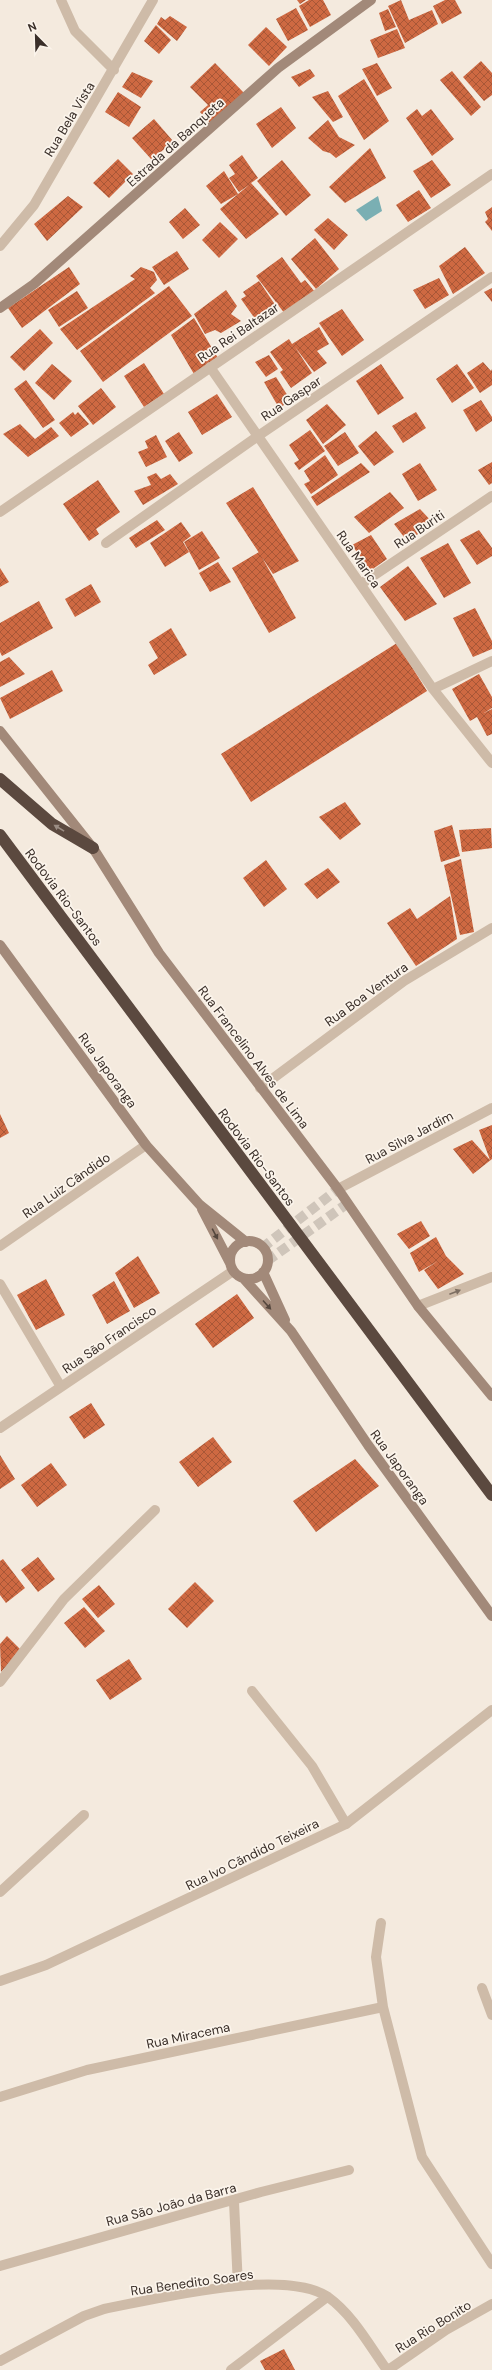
<svg xmlns="http://www.w3.org/2000/svg" width="492" height="2370" font-family="'DM Sans',sans-serif">
<defs>
<pattern id="building-cross-hatch" width="8" height="8" patternUnits="userSpaceOnUse"><rect width="8" height="8" fill="#ce6942"/><path d="M0 0l8 8M0 8l8-8" fill="none" stroke="#a85737"/></pattern>
</defs>
<rect width="100%" height="100%" fill="#f4eade"/>
<path fill="#7aafb3" d="M378,196L382,211L366,221L356,210Z"/>
<path fill="url(#building-cross-hatch)" d="M297,0H306L300,4Z
M309,0H323L331,15L310,27L299,6Z
M401,0L409,20L432,10L438,24L405,43L388,6Z
M445,0H455L462,13L442,24L433,6Z
M296,8L308,30L288,41L276,19Z
M388,9L396,27L385,31L379,13Z
M170,16L187,27L177,41L157,24L161,17L165,20Z
M156,25L171,40L159,54L144,41Z
M266,27L287,47L269,66L248,45Z
M397,29L405,48L378,58L370,40Z
M481,61L492,73V95L484,101L463,77Z
M215,63L244,93L211,124L200,112L208,105L190,87Z
M377,63L392,88L377,96L362,69Z
M310,69L315,76L299,87L291,77Z
M452,71L481,107L471,116L440,80Z
M132,72L153,81L141,98L122,87Z
M364,79L389,121L364,140L338,96Z
M328,91L343,117L333,122L312,97Z
M118,92L141,107L129,127L105,112Z
M281,107L296,128L272,148L256,124Z
M417,109L422,116L431,109L454,139L432,156L406,118Z
M154,119L173,141L152,160L132,138Z
M328,120L339,137L355,145L336,158L330,153L323,151L308,138Z
M370,148L386,178L345,203L329,187Z
M242,155L258,178L251,183L279,214L246,239L220,209L249,185L239,192L229,178L235,174L229,165Z
M118,159L133,174L109,198L93,183Z
M282,160L311,195L286,216L257,181Z
M432,160L451,185L431,198L413,171Z
M224,171L238,194L221,204L206,186Z
M419,190L431,208L408,222L396,205Z
M68,196L83,207L47,241L34,224Z
M492,207V231L485,222L488,219L485,212Z
M185,208L200,225L183,239L169,222Z
M328,218L348,235L334,250L314,230Z
M220,222L238,239L219,258L202,240Z
M315,238L339,269L316,289L291,259Z
M465,247L485,273L453,294L439,266Z
M177,251L189,269L164,285L152,267Z
M282,257L301,283L305,280L315,292L285,314L256,276Z
M69,267L80,284L22,328L8,308Z
M141,267L154,272L157,280L150,288L155,293L77,350L60,329L135,279L130,276Z
M439,278L449,295L425,309L413,290Z
M259,281L278,309L258,323L241,299L246,296L243,292Z
M169,286L192,316L103,382L80,351Z
M492,288V302L484,292Z
M226,290L237,306L231,314L241,321L221,333L215,330L205,334L194,314Z
M77,291L88,308L59,327L48,310Z
M342,309L364,340L342,356L319,323Z
M194,318L218,358L194,374L171,335Z
M319,327L329,344L317,351L327,363L314,372L295,347L312,373L291,388L280,372L283,370L270,352L289,339L292,344Z
M40,329L53,343L24,371L10,357Z
M269,355L278,369L266,377L255,362Z
M483,362L491,371L492,369V385L480,393L467,373Z
M144,363L164,394L144,407L124,376Z
M52,364L72,381L54,400L35,383Z
M381,364L404,398L378,415L356,381Z
M457,364L474,388L452,403L436,379Z
M276,377L291,401L279,408L264,382Z
M26,380L55,420L43,428L14,389Z
M101,388L116,407L93,425L78,406Z
M217,394L232,417L202,435L188,412Z
M481,400L492,417V421L476,432L463,410Z
M327,404L346,425L323,444L306,420Z
M73,412L75,415L78,412L89,424L71,437L59,423Z
M416,412L426,428L403,443L392,426Z
M20,424L35,439L51,427L59,436L28,457L3,434Z
M310,430L325,451L299,470L294,463L299,460L289,445Z
M376,431L394,452L374,466L358,446Z
M179,432L193,453L179,462L165,441Z
M345,432L359,453L338,466L324,446Z
M156,435L167,457L146,467L138,452L148,448L145,441Z
M325,455L338,475L311,494L304,484L310,481L304,471Z
M492,462V483L489,485L478,470Z
M361,463L370,472L317,506L311,497Z
M420,463L437,490L418,501L402,474Z
M156,473L161,479L170,474L178,484L143,505L134,491L151,485L147,477Z
M98,480L120,512L96,529L99,534L89,541L63,504Z
M253,487L299,561L273,574L226,503Z
M390,492L404,508L369,533L354,517Z
M420,509L434,524L407,541L394,524Z
M157,520L165,530L136,548L129,538Z
M181,522L191,536L183,542L189,552L165,567L150,543Z
M479,530L492,548V556L477,565L460,540Z
M202,531L220,558L199,570L184,542Z
M371,535L387,559L370,571L352,545Z
M448,543L471,583L444,598L420,558Z
M259,552L296,618L269,633L232,568Z
M218,562L231,582L210,592L199,573Z
M408,566L437,604L405,621L380,587Z
M0,568L9,582L0,587Z
M91,584L101,602L75,617L65,599Z
M39,601L53,628L2,656L0,652V623Z
M475,608L492,641V649L473,657L453,618Z
M171,628L187,655L154,675L148,665L158,658L149,642Z
M397,643L427,691L251,802L221,754Z
M9,657L25,674L0,687V662Z
M52,670L63,691L10,719L0,698Z
M479,674L492,697V708L484,713L492,709V734L487,736L477,717L470,721L452,689Z
M345,802L361,824L340,840L319,817Z
M452,825L460,856L441,862L434,831Z
M491,828L492,848L462,852L459,830Z
M461,859L474,932L460,935L444,865Z
M266,860L287,889L264,907L243,878Z
M328,868L340,882L317,899L304,884Z
M450,896L457,939L416,966L387,923L410,908L417,919Z
M0,1114L9,1133L0,1138Z
M492,1125V1159L473,1174L453,1149L472,1140L490,1160L479,1130Z
M421,1221L430,1236L409,1249L397,1234Z
M436,1237L446,1256L464,1274L438,1289L424,1270L438,1261L419,1272L410,1253Z
M138,1256L160,1293L134,1308L115,1273Z
M46,1279L65,1315L36,1330L17,1295Z
M114,1281L130,1311L107,1324L92,1295Z
M237,1294L254,1318L213,1348L195,1324Z
M91,1403L105,1425L84,1439L69,1417Z
M213,1437L232,1462L198,1487L179,1462Z
M0,1455L15,1479L0,1489Z
M355,1459L379,1486L316,1532L293,1501Z
M51,1463L67,1485L37,1507L21,1485Z
M38,1557L55,1579L38,1592L21,1570Z
M3,1559L25,1588L6,1603L0,1595V1561Z
M195,1582L214,1601L187,1628L168,1609Z
M99,1585L115,1604L98,1618L82,1599Z
M84,1607L105,1631L85,1648L64,1623Z
M7,1636L21,1650L1,1672L0,1644Z
M129,1659L142,1679L110,1700L96,1680Z
M284,2349L295,2370H265L260,2361Z"/>
<g fill="none" stroke-linecap="round" stroke-linejoin="round">
<path stroke="#cfc5ba" stroke-width="10" stroke-dasharray="10 5" stroke-linecap="butt" d="M262,1248L338,1189
M267,1261L348,1203"/>
<path stroke="#cebba8" stroke-width="10" d="M252,1691L312,1766L346,1824
M482,1988L492,2015"/>
<path stroke="#cebba8" stroke-width="10" d="M61,0L75,31L114,70
M0,246L34,205L153,0
M210,367L433,689L492,763
M0,512L492,174
M106,543L258,436L492,277
M361,584L492,496
M433,689L492,661
M260,1088L404,981L492,928
M338,1189L492,1108
M0,1246L146,1145
M0,1284L61,1387
M418,1306L492,1277
M0,1428L233,1271
M0,1682L64,1599L155,1510
M0,1892L84,1815
M381,1923L376,1957L383,2007L422,2157L492,2264
M0,1981L46,1965L346,1824L492,1710
M0,2097L87,2070L383,2007
M234,2202L238,2286
M0,2266L261,2192L349,2170
M0,2361L84,2316L104,2309C156,2299 284,2267 328,2297C353,2315 369,2345 387,2370
M231,2370L327,2297
M388,2370L446,2330L492,2304"/>
<path stroke="#a28979" stroke-width="10" d="M0,308L34,284L278,68L371,0
M0,731L93,848L159,953L338,1189L418,1306L492,1396
M0,945L146,1145L200,1205L246,1242
M202,1209L230,1263
M230 1260a19 19 0 1 1 38 0a19 19 0 1 1-38 0Z
M263,1272L285,1320
M244,1279L291,1331L368,1445L492,1616"/>
<path stroke="#5b493f" stroke-width="12" d="M0,779L52,824L93,848
M0,835L492,1495"/>
</g>
<defs><path id="oneway-solid" d="M-6-.8H1V-3.2L6.5 0L1 3.2V.8H-6Z"/></defs>
<use fill="#9b8d84" href="#oneway-solid" transform="translate(59 828) rotate(-149)"/>
<g fill="#54463d">
<use href="#oneway-solid" transform="translate(215 1234) rotate(62)"/>
<use href="#oneway-solid" transform="translate(267 1305) rotate(48)"/>
</g>
<use fill="#7d6e62" href="#oneway-solid" transform="translate(455 1292) rotate(-21)"/>
<g text-anchor="middle" stroke-width="3.5" stroke-linejoin="round" paint-order="stroke">
<g font-size="13" fill="#3a2f29" stroke="#fbf4eb">
<text transform="translate(69 119) rotate(-59)" y="5">Rua Bela Vista</text>
<text transform="translate(175 142) rotate(-42)" y="5">Estrada da Banqueta</text>
<text transform="translate(238 332) rotate(-34)" y="5">Rua Rei Baltazar</text>
<text transform="translate(291 398) rotate(-34)" y="5">Rua Gaspar</text>
<text transform="translate(419 529) rotate(-34)" y="5">Rua Buriti</text>
<text transform="translate(359 559) rotate(55)" y="5">Rua Marica</text>
<text transform="translate(64 897) rotate(53)" y="5">Rodovia Rio-Santos</text>
<text transform="translate(366 994) rotate(-36)" y="5">Rua Boa Ventura</text>
<text transform="translate(254 1057) rotate(53)" y="5">Rua Francelino Alves de Lima</text>
<text transform="translate(108 1070) rotate(54)" y="5">Rua Japoranga</text>
<text transform="translate(409 1137) rotate(-28)" y="5">Rua Silva Jardim</text>
<text transform="translate(257 1157) rotate(53)" y="5">Rodovia Rio-Santos</text>
<text transform="translate(66 1185) rotate(-35)" y="5">Rua Luiz Cândido</text>
<text transform="translate(109 1339) rotate(-34)" y="5">Rua São Francisco</text>
<text transform="translate(400 1467) rotate(54)" y="5">Rua Japoranga</text>
<text transform="translate(252 1854) rotate(-26)" y="5">Rua Ivo Cãndido Teixeira</text>
<text transform="translate(188 2035) rotate(-12)" y="5">Rua Miracema</text>
<text transform="translate(171 2204) rotate(-15)" y="5">Rua São João da Barra</text>
<text transform="translate(192 2282) rotate(-8)" y="5">Rua Benedito Soares</text>
<text transform="translate(433 2326) rotate(-32)" y="5">Rua Rio Bonito</text>
</g>
</g>
<g transform="translate(36 36) rotate(337)" stroke="#fbf4eb" stroke-width="3" paint-order="stroke">
<path d="M0-3L7 15L0 10L-7 15Z" fill="#3a2f29"/>
<text y="-6" font-size="11" font-weight="bold" text-anchor="middle" fill="#3a2f29">N</text>
</g>
</svg>
